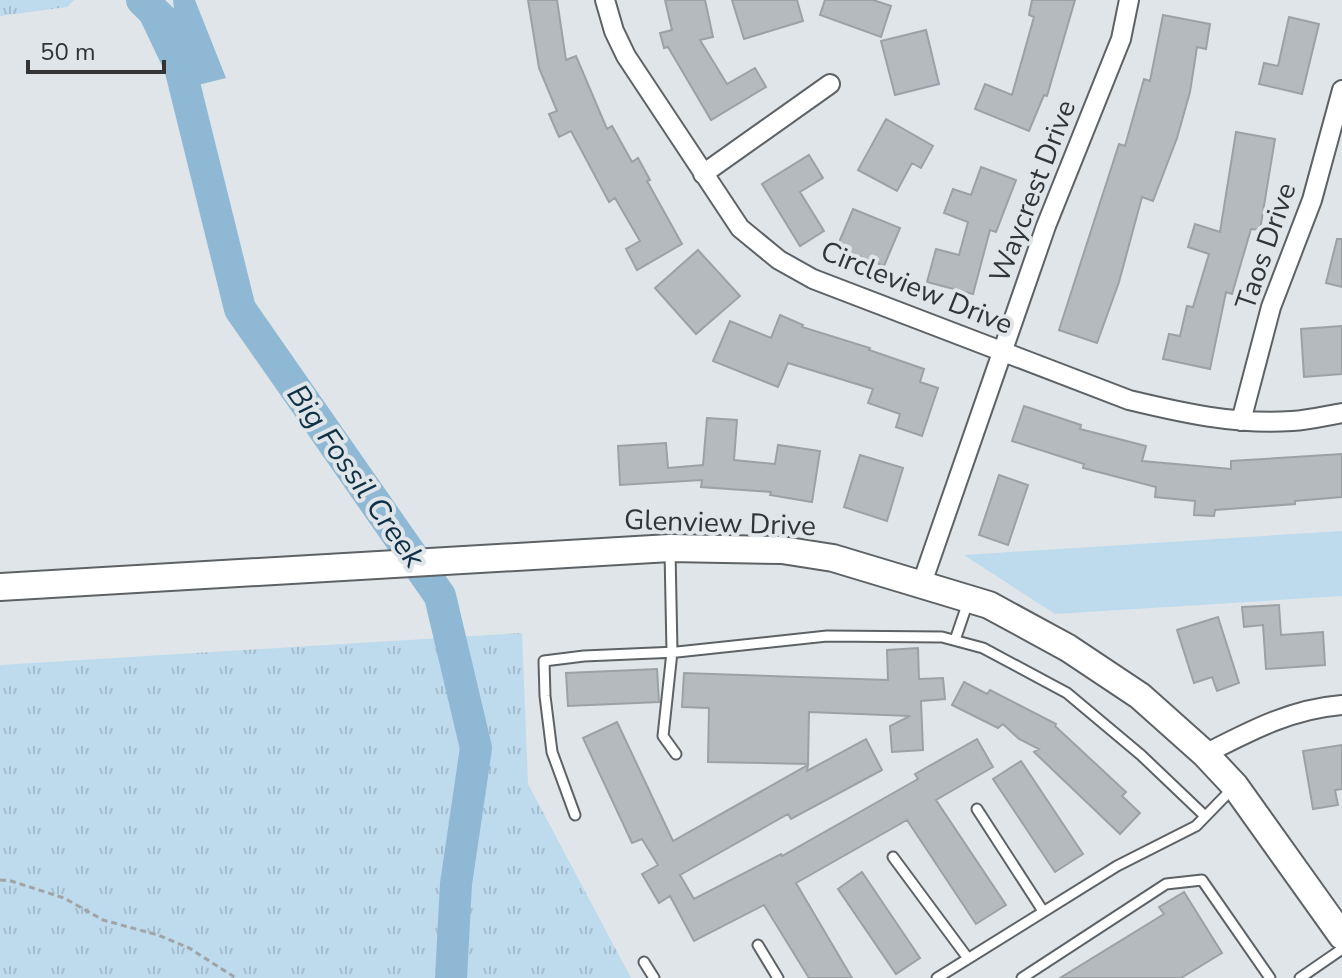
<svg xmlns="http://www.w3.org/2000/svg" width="1342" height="978" font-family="'Nunito Sans',sans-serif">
<defs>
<pattern id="grass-tufts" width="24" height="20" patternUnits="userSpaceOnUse" patternTransform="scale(2)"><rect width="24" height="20" fill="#bedaed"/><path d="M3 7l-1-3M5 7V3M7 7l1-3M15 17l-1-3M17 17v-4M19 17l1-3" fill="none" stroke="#a4bccc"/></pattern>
</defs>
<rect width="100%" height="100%" fill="#dfe5e9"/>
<path fill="url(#grass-tufts)" d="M0,0H74L67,7L0,16Z
M522,633L528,784L631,978H0V665Z"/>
<path fill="#bedaed" d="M1342,531V596L1055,614L964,555Z"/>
<path fill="#8fb8d5" d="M127,0H155L175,19L173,0H195L226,78L174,91L134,7Z"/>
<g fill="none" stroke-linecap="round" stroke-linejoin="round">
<path stroke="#8fb8d5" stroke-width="32" d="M142,0L170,27L240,309L440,596L476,748L456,884L451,978"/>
</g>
<path fill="#b4babe" stroke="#9ca1a5" stroke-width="2" d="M528,0H557L566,60L576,56L607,129L612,126L632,162L638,158L650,180L647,181L682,244L637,270L626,249L640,241L615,198L609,202L571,131L559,137L549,114L557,111L539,68Z
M665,0H705L713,37L700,40L727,84L755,68L766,87L711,120L668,47L664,48L660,33L672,30Z
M732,0H797L803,21L744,39Z
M825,0H873L891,6L881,37L820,15Z
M1032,0H1075L1047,96L1044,95L1029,131L975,109L985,84L1012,95L1034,17L1029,15Z
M1163,15L1210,24L1206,49L1197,47L1190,92L1177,138L1153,201L1142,197L1119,282L1097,343L1059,330L1119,144L1125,146L1144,79L1150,81Z
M1289,17L1319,24L1302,94L1259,84L1264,63L1278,66Z
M926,30L939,84L895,95L881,41Z
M886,119L933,146L921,168L912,163L897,191L858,170Z
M1236,132L1275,139L1260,230L1251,229L1232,294L1226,292L1210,369L1163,359L1169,334L1180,336L1187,306L1193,307L1209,254L1188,247L1195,224L1220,232Z
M809,155L823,178L800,192L824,231L800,246L762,184Z
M981,167L1016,180L996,232L990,230L973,294L927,282L936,249L959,255L968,222L944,213L953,189L971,195Z
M853,209L900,228L884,266L837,247Z
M1337,239H1342V287L1326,283Z
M698,250L740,296L696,334L655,288Z
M780,315L803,325L802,327L870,348L869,350L924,369L920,382L938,388L922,436L896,427L900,414L868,403L873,389L788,363L778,387L713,361L730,321L771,338Z
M1342,326V374L1304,377L1301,329Z
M1024,406L1081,425L1080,429L1146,446L1142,461L1231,469V461L1342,454V497L1295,501V504L1215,510L1214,516L1194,515L1195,501L1155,497L1156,487L1083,468L1084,464L1012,441Z
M707,418L737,420L734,460L775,464L778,445L820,451L812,502L770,495L771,492L701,487L702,480L620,485L618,446L666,443L668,468L703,465Z
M860,455L903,468L887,521L844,507Z
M999,475L1028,485L1008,545L979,535Z
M1279,605L1281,635L1323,632L1325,665L1266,669L1263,625L1244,627L1242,607Z
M1218,617L1239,683L1217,691L1212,677L1194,683L1177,630Z
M918,648L919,679L943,678L945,699L921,701L923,750L892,752L890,726L910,716L809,712L808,764L708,762L709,708L682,707L684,673L888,680L887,650Z
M657,669L659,702L568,706L566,673Z
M964,682L987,694L990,690L1056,724L1055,726L1126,792L1122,796L1140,813L1120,834L1034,752L1039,749L1019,739L1003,724L998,728L952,705Z
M617,722L673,841L808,765L807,771L866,739L882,770L791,819L788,814L680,875L694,899L781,854L782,856L918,779L915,774L977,739L993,767L936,800L1006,905L976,924L907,820L796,883L852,978H809L764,905L694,941L670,896L659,903L642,874L658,865L642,839L632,843L583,738Z
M1342,745V789L1335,790L1338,805L1313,809L1303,751Z
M1021,761L1083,854L1055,872L993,779Z
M862,872L920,958L896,974L838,889Z
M1184,892L1222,953L1181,978H1060L1164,914L1159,907Z"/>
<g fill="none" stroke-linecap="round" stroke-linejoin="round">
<g stroke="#5d6266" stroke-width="13">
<path id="service" d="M670,551L672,652L663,736L676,754
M955,640L968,602
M977,809L1043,911
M575,815L552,752L545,696L544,661L584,656L677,652L827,636L942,637L983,648L1067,693L1141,755L1205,816
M893,857L967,957
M758,945L778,978
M644,962L654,978
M937,978L1117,866L1196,826L1233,788
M1022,978L1166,884L1202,880L1270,978
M1300,978L1342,949"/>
</g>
<g stroke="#5d6266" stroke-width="22">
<path id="minor" d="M605,0L614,31L626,56L740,228L779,260L813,279L1129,400C1183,413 1236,425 1292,421C1309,420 1325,416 1342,413
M703,174L830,84
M1241,421L1271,307L1312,200L1342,90
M922,583L1046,226L1121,39L1129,0
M1205,754C1250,731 1291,709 1342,705"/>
</g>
<g stroke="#5d6266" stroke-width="30">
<path id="secondary" d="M0,587L670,548L782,550L833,558L989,605L1068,648L1140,696L1205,754L1235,786L1342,936"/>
</g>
<path stroke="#a0a4a7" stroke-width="3" stroke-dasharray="6 4" stroke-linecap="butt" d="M0,880L11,881L64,898L103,920L158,935L189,948L236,978"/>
<use href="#service" stroke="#fff" stroke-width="9"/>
<use href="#minor" stroke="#fff" stroke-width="18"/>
<use href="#secondary" stroke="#fff" stroke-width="26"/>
</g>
<g text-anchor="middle" stroke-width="8" stroke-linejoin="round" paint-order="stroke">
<g font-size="28" fill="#323435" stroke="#dfe5e9">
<text transform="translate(1032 191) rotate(-69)" y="10">Waycrest Drive</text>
<text transform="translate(1265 246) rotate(-71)" y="10">Taos Drive</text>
<text transform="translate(917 287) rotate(22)" y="10">Circleview Drive</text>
<text transform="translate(720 522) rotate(2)" y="10">Glenview Drive</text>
</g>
<g font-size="30" font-style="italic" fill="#0e3145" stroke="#dfe5e9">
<text transform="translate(356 476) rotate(55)" y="10">Big Fossil Creek</text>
</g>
</g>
<path d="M28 60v12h136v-12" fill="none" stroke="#323435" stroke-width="4"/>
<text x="40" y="60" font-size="24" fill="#323435" stroke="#dfe5e9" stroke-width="6" paint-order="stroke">50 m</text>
</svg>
